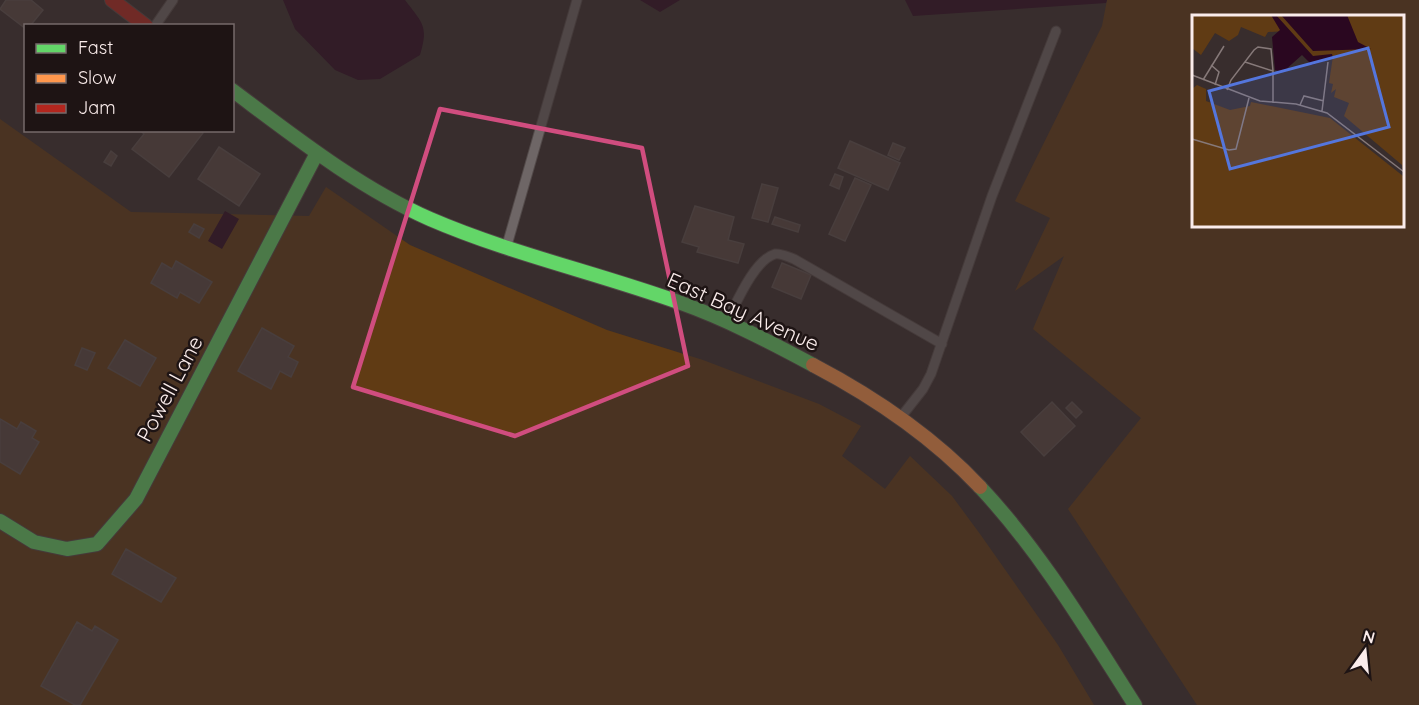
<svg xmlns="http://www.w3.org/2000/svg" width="1419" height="705" font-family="Quicksand,sans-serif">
<rect width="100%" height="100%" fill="#382d2d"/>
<path fill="#603b14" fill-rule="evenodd" d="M1107,0H1419V705H1197L1068,509L1141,418L1033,329L1064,256L1015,291L1050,218L1015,201L1102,26ZM1194,16H1402V225H1194Z
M0,119L131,212L309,216L326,187L410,245L607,330L703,360L819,404L861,426L842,456L885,489L910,456L952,496L980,534L1058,645L1094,705H0Z"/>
<path fill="#2a0720" d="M283,0H405C422,23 429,25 420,55L380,79L358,80L335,70L295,29Z
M640,0H680L660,12Z
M905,0H1107L1106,3L913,16Z
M225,211L239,219L222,249L208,241Z"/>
<path fill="#584743" stroke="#5c5250" stroke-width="1.5" d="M6,0H31L43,10L30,26H26V29L0,9Z
M140,130H199L203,133L169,177L132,149L144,134Z
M850,141L900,163L888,190L838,168Z
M893,143L905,148L899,160L888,155Z
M219,147L260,174L239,206L198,179Z
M111,151L117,156L111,166L104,162Z
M835,174L843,177L839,189L830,185Z
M855,178L871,185L845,241L829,234Z
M762,184L778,188L768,222L752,218Z
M695,206L734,217L728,240L744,244L738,263L697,252L699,247L682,242Z
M775,217L800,225L798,232L772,224Z
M194,224L204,229L199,238L189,232Z
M176,261L212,282L199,303L180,292L177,298L151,283L162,263L172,269Z
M782,263L811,275L801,299L772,287Z
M262,328L294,346L288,357L298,362L291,377L280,371L271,389L238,371Z
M125,340L156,358L140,386L108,368Z
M82,348L95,353L87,370L75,365Z
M1052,402L1075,426L1044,456L1021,432Z
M1072,402L1082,412L1076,418L1066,408Z
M0,419L17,429L21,422L36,431L32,438L39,442L20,474L0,462Z
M126,549L176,578L161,602L112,574Z
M77,622L92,631L95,626L118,640L80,705H75L41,686Z"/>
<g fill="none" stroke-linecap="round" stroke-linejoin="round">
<g stroke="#534a49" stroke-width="11">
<path id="lane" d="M155,26L173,0
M507,245L577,0
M727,321C736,304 754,260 775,254C781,253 788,257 794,259L942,344
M901,417L923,389L931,374L992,196L1056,31"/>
</g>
<g stroke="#534a49" stroke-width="16">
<path id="fast" d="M232,90C295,137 358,187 430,219C511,254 598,273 681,303C726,319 770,342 813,365
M980,487C1041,552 1087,630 1135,705
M0,521L34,542L67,549L97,544L136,499L317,153"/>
</g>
<g stroke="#534a49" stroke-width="16">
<path id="slow" d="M813,365C874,397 932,436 980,487"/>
</g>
<g stroke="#534a49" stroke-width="16">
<path id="jam" d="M112,0L146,26"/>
</g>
<use href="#lane" stroke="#6e6666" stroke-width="9"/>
<use href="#fast" stroke="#63d668" stroke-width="14"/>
<use href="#slow" stroke="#ff974d" stroke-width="14"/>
<use href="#jam" stroke="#b3261e" stroke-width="14"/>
</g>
<path d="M0 0H1419V705H0ZM440,109L642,148L688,366L515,436L353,387Z" fill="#382d2d" fill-opacity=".55" fill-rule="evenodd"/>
<path fill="none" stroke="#d04d7f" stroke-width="4.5" stroke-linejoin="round" d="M440,109L642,148L688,366L515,436L353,387Z"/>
<g text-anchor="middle" stroke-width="5" stroke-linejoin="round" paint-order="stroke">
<g font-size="21" fill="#faeceb" stroke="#1e1414">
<text transform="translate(743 312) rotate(24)" y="7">East Bay Avenue</text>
<text transform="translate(170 389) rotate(-62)" y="7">Powell Lane</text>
</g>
</g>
<g transform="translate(1192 15)">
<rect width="212" height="212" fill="#382d2d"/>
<path d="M0,0H211V156L210,150L152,101L157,88L142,82L144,74L139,78L141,69L137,68L141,41H119L95,16L76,17L73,22L49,12L46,20L37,26L23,18L9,40L0,33ZM5,70L14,74V86L38,95L58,91L59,87L138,103L211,161V211H0V74Z" fill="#603b14"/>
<path d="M79,0H84L121,41L140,39L141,43L120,50L110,40L91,57L83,55L80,22L88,15ZM89,0H155L166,27L179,34L121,36Z" fill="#2a0720"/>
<path fill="none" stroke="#867979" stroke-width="1.5" d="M19,50L27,57L23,70M0,60L68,86L104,89L135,98L212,157M11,65L32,31M35,75L39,65L62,35L66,32L79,34L81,56L53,47M81,88V56M108,90L112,81L132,86M130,96L136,47M0,124L37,135L44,134L57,83"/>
<path fill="#5476dd" fill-opacity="0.15" stroke="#5476dd" stroke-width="3" d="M176,33L197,112L38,154L17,76Z"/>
<rect width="212" height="212" fill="none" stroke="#faeceb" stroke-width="3"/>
</g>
<rect x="24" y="24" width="210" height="108" fill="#1e1414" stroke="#766a6a" stroke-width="1.5"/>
<rect x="36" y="44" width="30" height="9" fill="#63d668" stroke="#766a6a" stroke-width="1.5"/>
<text x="78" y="54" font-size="18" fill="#faeceb">Fast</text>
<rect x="36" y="74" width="30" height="9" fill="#ff974d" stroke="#766a6a" stroke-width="1.5"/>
<text x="78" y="84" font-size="18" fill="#faeceb">Slow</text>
<rect x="36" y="104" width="30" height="9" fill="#b3261e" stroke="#766a6a" stroke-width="1.5"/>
<text x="78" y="114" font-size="18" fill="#faeceb">Jam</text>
<g transform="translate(1365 651) rotate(15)" stroke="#1e1414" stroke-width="4.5" paint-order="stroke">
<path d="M0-4.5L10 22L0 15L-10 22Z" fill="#faeceb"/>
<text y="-9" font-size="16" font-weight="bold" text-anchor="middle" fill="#faeceb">N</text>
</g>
</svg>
